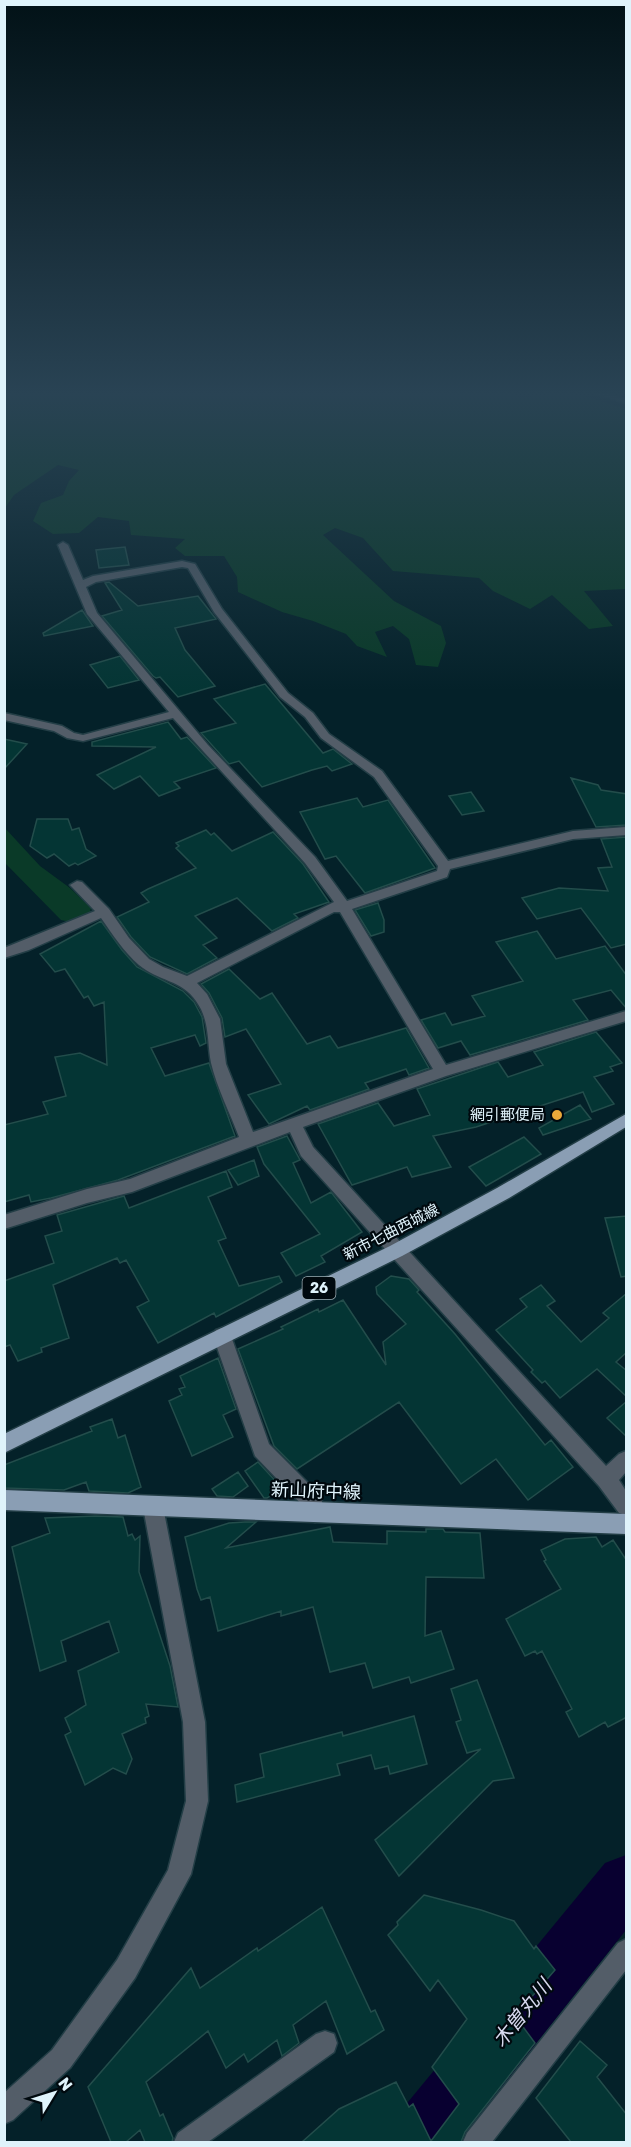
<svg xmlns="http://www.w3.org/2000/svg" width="631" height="2147" font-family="Rubik,'Noto Sans JP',sans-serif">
<rect width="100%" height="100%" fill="#042129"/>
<path fill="#0a3a28" d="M5,391H513L520,398L558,392L581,395L626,409V589L584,591L613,626L589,629L552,595L530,609L493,591L479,578L393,571L363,538L335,528L323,535L394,601L441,626L446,643L438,667L416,665L409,639L393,626L375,632L387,657L357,646L346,634L313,621L282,612L238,592L237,577L224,556H185L175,548L185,539L131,535L129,521L98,517L79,533L53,534L33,521L41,503L63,495L69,481L79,470L58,465L14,495L5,508Z
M4,827L40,866L70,888L91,908L90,912L70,922L61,920L5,863Z"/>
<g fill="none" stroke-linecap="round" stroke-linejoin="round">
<path fill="#080030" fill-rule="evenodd" d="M626,1855V1930L458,2142H385L394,2119L605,1863Z"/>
</g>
<path fill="#043534" stroke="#234d4b" stroke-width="1.5" d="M125,547L129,565L99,568L96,550Z
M109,582L138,606L198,596L216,619L175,628L185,650L215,686L178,697L160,677L156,678L153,676L102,616L122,610L105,583Z
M82,610L93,626L44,636L43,633Z
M120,656L139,680L108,688L90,665Z
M265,684L323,753L333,749L352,764L332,771L327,766L312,770L262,787L239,761L229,764L201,733L236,723L214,699Z
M168,722L181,739L187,737L216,768L174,782L180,788L159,796L140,776L114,789L97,775L156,747L92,746V742Z
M4,739L27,744L4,769Z
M571,778L598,785L601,790L627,794V825L596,827Z
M471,792L484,811L462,815L449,796Z
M357,798L363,807L388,800L435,868L365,893L336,856L325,859L300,812Z
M37,819H68L72,830L79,828L86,849L96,856L78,865L75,863L69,866L54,854L47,858L30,846Z
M206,830L211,835L214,833L232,851L273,832L303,864L329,902L294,914L298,918L272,931L237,898L195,916L217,938L203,945L217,958L187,974L150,957L131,937L117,917L149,902L141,893L148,889L196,868L176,848L179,846L176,843Z
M627,837V944L611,948L581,908L537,919L522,898L559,888L608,891L598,868L612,867L601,839Z
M378,903L384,920V932L371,936L355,910Z
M101,921L122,950L137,967L183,991L194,1002L202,1017L206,1043L200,1046L195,1035L151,1048L165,1076L209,1063L235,1136L118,1180L51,1198L31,1202L29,1195L4,1202V1125L48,1114L43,1102L66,1096L55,1057L80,1053L107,1065L104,1002L94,1006L88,996L84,998L65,969L55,972L40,954Z
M537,931L556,959L605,946L627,976V1009L611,990L573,1000L588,1020L470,1055L461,1041L438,1048L421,1020L445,1013L452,1025L485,1016L472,996L523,981L496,942Z
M229,969L260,999L272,993L307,1044L330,1036L338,1048L406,1028L429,1068L409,1075L406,1069L365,1083L369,1089L310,1110L307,1106L269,1124L248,1095L281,1084L246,1029L225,1037L222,1018L209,993L201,984Z
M596,1032L622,1063L610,1067L613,1071L594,1077L614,1104L592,1112L583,1092L476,1127L433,1136L451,1167L412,1177L407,1167L352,1185L318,1124L378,1103L394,1126L430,1115L417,1089L498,1062L508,1077L543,1065L534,1052Z
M580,1105L591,1119L543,1135L539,1128Z
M287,1136L300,1160L293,1163L311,1203L331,1192L362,1232L321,1256L325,1262L296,1276L281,1253L320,1234L264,1164L257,1147Z
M524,1137L541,1154L486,1186L469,1167Z
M254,1160L259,1176L238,1185L228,1170Z
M226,1171L232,1187L208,1197L226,1238L218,1241L239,1286L279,1276L282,1282L216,1317L214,1313L158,1343L137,1307L149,1301L126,1260L120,1263L117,1258L53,1285L69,1338L41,1348L42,1352L18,1361L10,1345L4,1347V1281L54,1263L45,1236L62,1231L57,1215L124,1196L129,1208Z
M627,1216V1276L621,1277L605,1218Z
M391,1276L409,1279L419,1290L417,1292L455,1334L545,1445L551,1440L573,1467L528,1500L496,1459L461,1484L399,1402L297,1469L274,1446L238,1349L283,1329L281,1327L318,1309L319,1312L343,1300L386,1365L383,1342L406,1324L377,1294L376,1287Z
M541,1285L555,1301L547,1306L581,1342L609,1318L603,1313L627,1293V1352L616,1362L627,1371V1397L597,1369L560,1398L545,1381L542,1383L531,1372L533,1370L496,1330L527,1307L520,1299Z
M218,1358L236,1409L223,1415L233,1437L192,1456L169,1401L182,1395L179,1389L185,1387L180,1376Z
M627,1401V1437L607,1418Z
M112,1419L118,1438L125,1435L141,1487L128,1493L89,1491L86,1482L64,1490L4,1488V1465L92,1431L90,1427Z
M258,1462L282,1488L267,1498H264L245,1471Z
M238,1472L248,1486L233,1497L217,1496L212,1489Z
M96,1516L123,1517L128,1536L132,1534L135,1540L140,1536L139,1572L170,1666L178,1707L146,1704L149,1716L145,1718L146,1723L122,1734L132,1759L126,1774L113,1768L85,1785L65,1735L71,1732L65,1718L86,1705L78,1671L119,1652L109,1621L61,1641L66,1661L40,1671L12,1547L50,1533L45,1518Z
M245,1522H256L226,1548L330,1527L333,1542L387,1544V1531L426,1532V1529H443L445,1532L480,1533L484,1578L426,1577L425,1636L441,1631L454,1669L411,1683L409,1677L373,1688L365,1663L330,1672L313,1607L281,1616V1611L218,1631L210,1597L201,1600L197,1589L185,1537L229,1523Z
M596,1537L602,1547L613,1540L627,1561V1717L608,1727L605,1722L579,1737L566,1712L572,1709L542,1651L537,1654L535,1651L525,1656L506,1619L561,1589L544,1561L546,1560L541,1550L565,1539Z
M477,1680L514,1778L493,1781L399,1876L375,1840L481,1749L467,1753L456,1722L461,1720L451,1689Z
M414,1716L427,1764L390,1774L388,1766L375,1769L371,1755L337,1764L340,1775L237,1802L235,1785L264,1777L260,1754L342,1732L343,1736Z
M424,1895L481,1910L514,1921L534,1949L536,1946L555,1970L515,2016L535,2043L465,2132L461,2142H302L339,2109L396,2082L409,2107L413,2104L431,2141L459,2104L432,2067L467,2019L438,1980L430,1991L388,1935L398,1925L397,1922Z
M322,1907L371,2012L375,2010L384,2030L347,2054L326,2001L293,2025L299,2043L282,2056L277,2040L248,2062L244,2054L226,2068L208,2031L146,2082L160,2116L163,2114L173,2138L172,2142H145L140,2130L126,2142H111L88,2087L191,1968L200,1988L257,1948L258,1951Z
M580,2041L607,2065L597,2077L627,2115V2142H571L536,2098Z"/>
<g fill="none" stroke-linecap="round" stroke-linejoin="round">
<g stroke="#233e46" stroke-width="3">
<path id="minor" d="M587,391H599L626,399V403Z
M63,542L68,545L83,580L93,576L182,561L195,564L222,609L288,693L313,713L329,734L382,771L448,861L573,831L626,827V835L573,839L450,869L447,877L352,909L446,1065L626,1011V1021L446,1076L303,1127L313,1147L606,1466L619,1454L626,1451V1472L619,1480L626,1491V1515L619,1513L599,1486L301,1156L290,1132L132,1192L87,1203L4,1229V1215L87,1189L130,1179L239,1137C230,1113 217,1088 211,1063C207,1042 210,1020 196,1001C182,980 158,981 139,965C124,952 113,935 101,918L29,950L4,958V948L95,911L70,885L77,881L82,882L109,909L129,938L149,959L163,967L187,976L334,902L305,863L173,718L83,741L67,738L54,731L4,720V713L62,726L74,733L83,735L169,712L87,614L58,545ZM182,567L188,568L214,612L280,697L305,717L321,738L374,777L438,866L437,871L347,901L315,857L208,745L97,613L86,587L96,582ZM334,912H340L433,1069L253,1132L226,1064L220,1019L207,994L197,983Z
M222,1328L228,1330L231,1336L269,1444L320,1495L325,1512L322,1519L315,1522L308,1519L304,1507L255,1456L213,1336L216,1330Z
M153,1497L160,1500L163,1507L205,1722L208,1801L191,1874L135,1978L70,2068L13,2120L4,2124V2093L52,2050L117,1960L168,1870L186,1801L183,1722L143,1507L146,1500Z
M626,1939V1970L492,2142H463L467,2133L618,1943Z
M325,2031L334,2034L337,2043L334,2052L208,2142H174L178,2133L316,2034Z"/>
</g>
<g stroke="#233e46" stroke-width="3">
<path id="major" d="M626,1114V1127L509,1198L402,1256L4,1453V1434L390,1246L497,1188Z
M4,1490L626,1514V1534L4,1510Z"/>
</g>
<use href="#minor" fill="#535d68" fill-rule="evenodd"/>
<use href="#major" fill="#8a9eb4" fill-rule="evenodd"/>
</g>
<linearGradient id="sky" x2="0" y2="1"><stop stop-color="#021217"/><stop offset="0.57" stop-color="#294354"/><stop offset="1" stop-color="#294354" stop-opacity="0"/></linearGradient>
<rect width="631" height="691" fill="url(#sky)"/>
<circle fill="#eba93a" stroke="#00090e" stroke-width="2" cx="557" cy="1115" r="6"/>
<g text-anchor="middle" stroke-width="4.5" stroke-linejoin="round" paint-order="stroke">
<rect fill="#00090e" stroke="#9cadb4" stroke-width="1.5" x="302.5" y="1277" width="33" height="22" rx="4.5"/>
<g font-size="14" font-weight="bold" fill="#dff3fb">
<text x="319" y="1293">26</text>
</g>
<g font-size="15" fill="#dff3fb" stroke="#00090e" text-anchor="end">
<text x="545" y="1120">網引郵便局</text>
</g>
<g font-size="15" fill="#dff3fb" stroke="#00090e">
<text transform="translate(391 1232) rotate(-27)" y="5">新市七曲西城線</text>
</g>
<g font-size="18" fill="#dff3fb" stroke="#00090e">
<text transform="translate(316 1491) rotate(2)" y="6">新山府中線</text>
</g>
<g font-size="20" font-style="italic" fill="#d7d9ef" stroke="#00090e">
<text transform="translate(522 2013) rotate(-51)" y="7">木曽丸川</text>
</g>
</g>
<rect width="631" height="2147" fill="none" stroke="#dff3fb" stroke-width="12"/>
<g transform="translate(54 2093) rotate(52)" stroke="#00090e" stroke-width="4.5" paint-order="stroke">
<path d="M0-4.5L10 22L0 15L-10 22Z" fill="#dff3fb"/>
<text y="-9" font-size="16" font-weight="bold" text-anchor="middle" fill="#dff3fb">N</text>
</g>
</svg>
